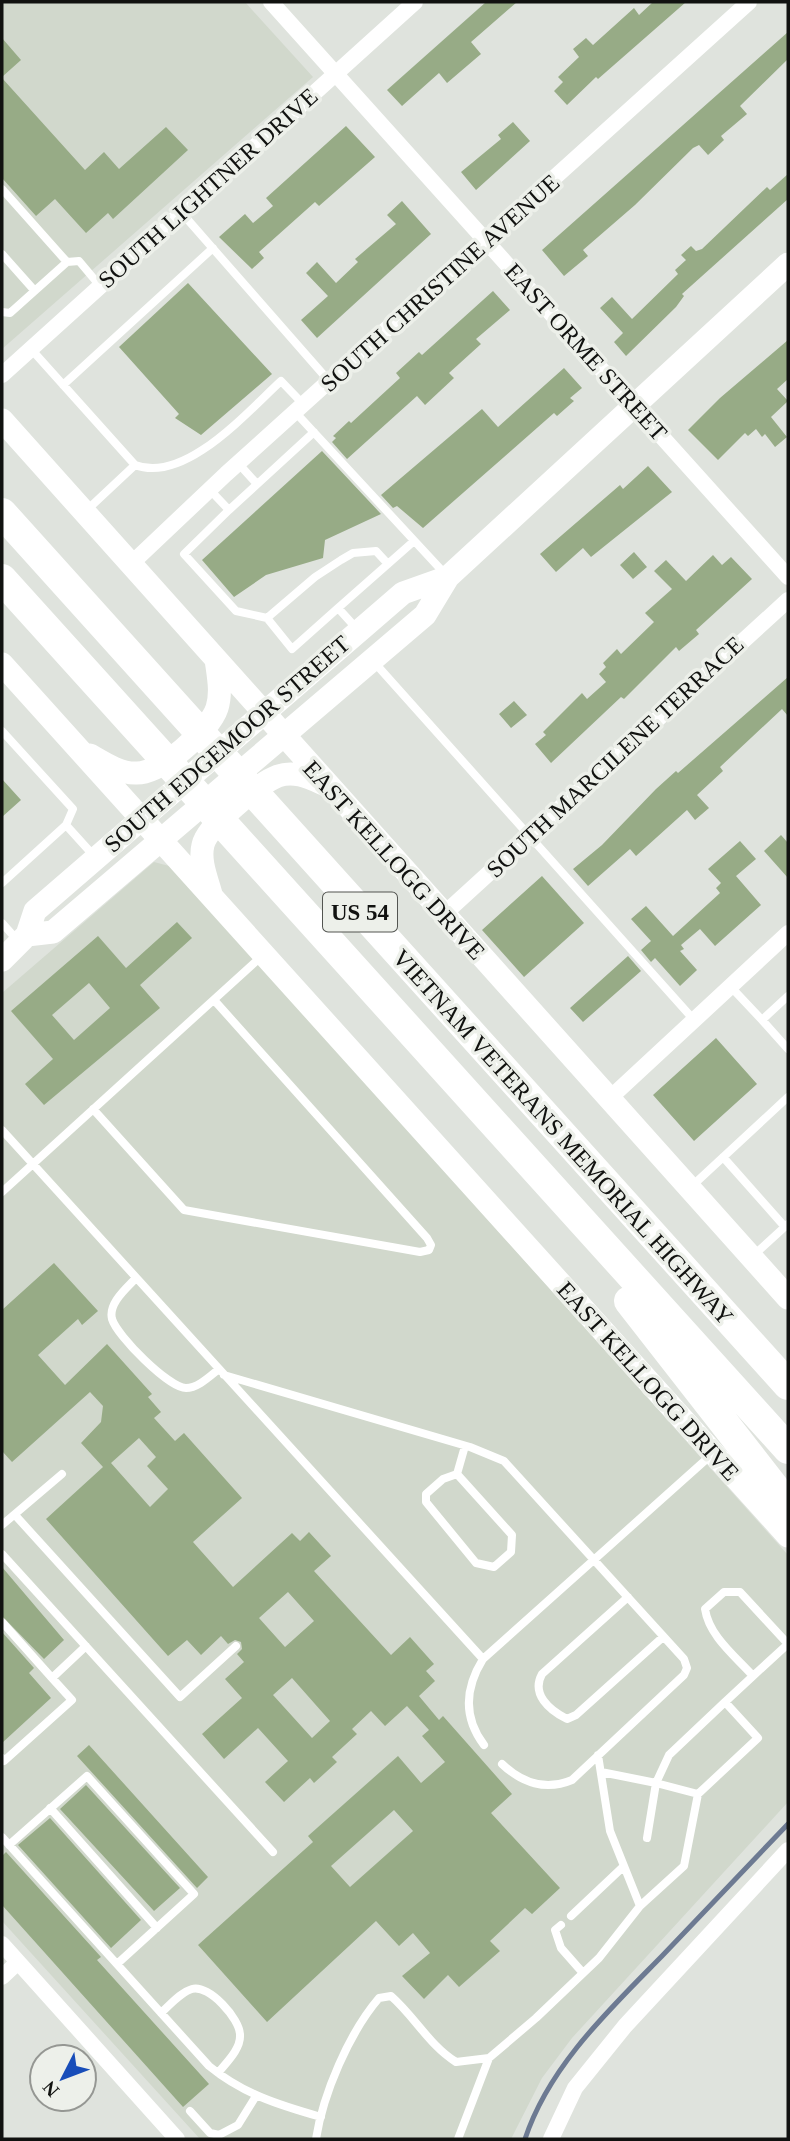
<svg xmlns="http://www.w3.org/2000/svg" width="790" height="2141" font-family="Georgia,serif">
<rect width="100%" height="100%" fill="#dfe3dd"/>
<path fill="#d1d8cc" d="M2,2H245L313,77L2,349Z
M154,862L173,867L788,1555V1802L572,2038L542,2078L511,2139H200L2,1921V993Z"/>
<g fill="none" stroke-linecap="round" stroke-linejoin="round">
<path stroke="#6d7a92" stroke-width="5" d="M525,2139C549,2066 609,2010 662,1956C704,1912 746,1868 788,1824"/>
</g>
<path fill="#97ab86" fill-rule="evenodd" d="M486,2H517L471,42L481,54L447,83L439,73L402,106L387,90Z
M653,2H686L598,79L596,77L567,105L554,91L563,82L558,77L579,57L573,49L586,38L593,45L634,8L639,15Z
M788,32V59L740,106L747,114L721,136L724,140L708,155L699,145L693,148L635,205L583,250L588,256L564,276L542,250Z
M2,38L21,60L2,77Z
M2,78L85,170L104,152L119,169L166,127L188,150L113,219L108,213L86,233L55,199L36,216L2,178Z
M513,122L530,141L476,190L461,172L501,139L498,135Z
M346,126L375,157L319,206L315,202L259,252L264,258L252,269L219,237L245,214L253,223L273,206L266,198Z
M788,174V199L682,294L684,296L676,307L626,356L614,342L623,333L600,308L612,297L632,319L678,274L675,270L686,260L681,255L691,246L696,251L702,249L767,187L770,190Z
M402,201L431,234L317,338L301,320L328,296L306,273L317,262L336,283L358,262L355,259L396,224L387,215Z
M188,283L272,374L201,435L175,418L179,414L119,347Z
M493,291L510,310L476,339L481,344L449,373L454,378L425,405L417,396L347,459L332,442L336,438L333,436L349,421L351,423L400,378L396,373L419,352L422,355Z
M788,340V379L777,389L788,401L771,417L787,437L775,447L765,434L762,437L756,429L748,436L745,433L718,460L688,430L720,398Z
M564,368L582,388L570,398L574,401L557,416L554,413L423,528L397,506L393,508L381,495L482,409L498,427Z
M322,451L381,514L325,540L323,558L266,575L234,597L202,560Z
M648,466L672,492L591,557L583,548L556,572L540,554L620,485L623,489Z
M634,552L647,567L633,579L620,565Z
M713,555L722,565L731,557L752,579L696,630L699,634L679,651L676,647L624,699L621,697L551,763L535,744L546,735L543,732L582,693L587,699L606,682L599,674L606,667L603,663L617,649L621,654L654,622L645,613L672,589L654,571L666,560L686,581Z
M788,677V716L782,709L720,767L723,771L697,795L709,808L695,820L687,810L636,856L630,849L588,886L573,869L602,845L656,789L676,771L678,773Z
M514,701L527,715L511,728L499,714Z
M2,779L21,800L2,817Z
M781,835L788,843V878L764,851Z
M740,841L756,859L736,876L761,905L715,946L700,929L681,945L684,949L680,951L697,970L680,986L655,958L651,962L641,950L651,941L631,919L646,906L673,936L720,893L716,888L721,883L708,869Z
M542,876L584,923L524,977L482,930Z
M177,922L192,938L140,985L160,1008L44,1105L25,1084L53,1059L11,1011L98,936L126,968ZM89,983L110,1008L74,1040L52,1015Z
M628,956L641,971L583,1022L570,1008Z
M716,1038L757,1084L694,1141L653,1095Z
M54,1263L98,1311L82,1325L78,1319L38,1355L65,1385L107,1344L152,1394L148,1397L161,1412L154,1418L175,1441L184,1433L242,1498L193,1542L233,1587L292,1533L300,1541L309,1532L331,1556L314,1571L391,1655L410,1637L434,1664L426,1671L435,1681L419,1696L439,1720L443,1716L512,1794L491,1813L560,1888L532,1914L525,1908L490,1941L500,1951L459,1987L448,1975L424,1999L402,1976L430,1953L413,1933L399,1946L376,1921L267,2022L198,1945L313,1842L308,1836L398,1756L421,1783L445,1762L422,1736L429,1730L407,1706L385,1726L371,1711L352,1729L357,1734L332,1757L337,1762L314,1783L310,1778L284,1802L265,1782L288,1761L258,1728L224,1759L202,1734L242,1698L225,1679L244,1662L237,1654L242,1649L241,1642L235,1640L228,1644L221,1636L201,1655L187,1640L168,1656L46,1519L103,1467L81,1443L101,1422L103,1406L90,1392L12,1462L2,1451V1310ZM139,1438L156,1457L147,1466L168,1489L150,1507L111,1463ZM288,1592L314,1621L285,1647L259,1618ZM292,1678L330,1721L312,1738L273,1695ZM394,1810L413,1831L350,1887L331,1866Z
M2,1567L64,1640L44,1659L2,1616Z
M2,1632L34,1668L29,1673L51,1698L2,1743Z
M89,1745L208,1877L197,1888L77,1756Z
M86,1785L180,1888L154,1911L60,1809Z
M50,1818L141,1920L111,1948L18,1845Z
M6,1852L101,1957L97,1960L209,2084L183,2107L2,1905V1856Z"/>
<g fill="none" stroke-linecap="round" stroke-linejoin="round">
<path stroke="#fff" stroke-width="8" d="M2,189L67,262
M181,212L329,381
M2,254L34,290
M2,312L10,313L67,262L79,261L100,286
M31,349L135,465L87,510
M63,385L213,248
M296,413L446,575
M238,463L257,484
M135,465C185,484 247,412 281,381L304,405
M210,490L229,510L184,554L236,611L267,618
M229,510L314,432
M338,608L292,649L267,618L315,577L341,560L353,553L376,551L388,564
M357,629L338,608L414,541
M374,662L694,1020
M2,731L73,809L66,825L94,856
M2,883L66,825
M2,923L18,941
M730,986L762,1020L788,996
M762,1020L788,1049
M93,1109L184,1210L420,1252L429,1250L431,1245L427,1238L214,1000
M2,1130L483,1659
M723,1157L785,1227
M692,1186L788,1097
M2,1192L263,955
M754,1255L788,1224
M136,1278C127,1288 108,1303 112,1319C117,1336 169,1388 186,1388C198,1388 210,1376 219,1369
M224,1375L470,1447L504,1461L684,1659L687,1668L684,1675L572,1780C546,1791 522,1783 502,1764
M457,1474L512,1535L511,1552L494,1567L476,1563L426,1502V1494L443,1479L457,1474L465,1446
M15,1515L180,1697L236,1646
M2,1525L62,1474
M2,1554L273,1852
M628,1597L542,1674C531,1694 549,1710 567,1719L576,1715L663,1637
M2,1622L52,1678
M725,1702L753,1676C735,1656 709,1636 705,1609L724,1592H740L788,1644L753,1676
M484,1745C463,1717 465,1688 483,1659L710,1456
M2,1758L4,1761L72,1700L52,1678L86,1646
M601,1772L656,1783L669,1755L725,1702L758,1738L698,1794L656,1783L647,1838
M50,1808L157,1928
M2,1837L209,2066C243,2094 279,2105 321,2117
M9,1845L87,1776L194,1894L117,1964
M640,1906L684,1866L698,1794
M571,1916L624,1866
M561,1925L555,1930L561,1948L583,1973
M161,2013C170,2005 181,1992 192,1989C209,1984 240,2019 240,2035C241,2049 226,2063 218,2073
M190,2111L210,2133L219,2135L238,2125L256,2096
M316,2139C323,2094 349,2033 379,1998L391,1996C415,2017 429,2045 456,2062L489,2058L536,2018L599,1958L640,1906L610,1831L598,1755
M458,2139L489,2058"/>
<path stroke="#fff" stroke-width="16" d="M271,2L788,577
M2,375L415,2
M131,564L226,474L749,2
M443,915L788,600
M609,1099L788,933
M2,1944L177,2139
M2,1977L18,1962
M551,2139L575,2088L625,2026L788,1850"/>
<path stroke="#fff" stroke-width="23" d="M2,420L788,1298
M2,664L788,1536
M90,755C104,763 119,773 135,773C160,775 210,730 217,708C222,692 218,675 216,659
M211,894C207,879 199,861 203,845C207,826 259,783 278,776C295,770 310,778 326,785
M27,935L53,932L425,615L448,577L788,264
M2,960L27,935L35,911L403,593L448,577"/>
<path stroke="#fff" stroke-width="30" d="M2,513L788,1385
M2,579L788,1449
M629,1301L788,1505"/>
</g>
<g text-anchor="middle" stroke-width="7" stroke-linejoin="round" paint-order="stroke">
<rect fill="#edf0ea" stroke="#535551" stroke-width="2" x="323" y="892.5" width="74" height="39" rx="5"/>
<g font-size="23" font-weight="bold" fill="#111210">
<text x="360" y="920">US 54</text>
</g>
<g font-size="24" fill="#111210" stroke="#edf0ea">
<text transform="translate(208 188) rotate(-42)" y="8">SOUTH LIGHTNER DRIVE</text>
<text transform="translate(440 283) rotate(-42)" y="8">SOUTH CHRISTINE AVENUE</text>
<text transform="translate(586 352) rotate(48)" y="8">EAST ORME STREET</text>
<text transform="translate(227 744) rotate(-41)" y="8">SOUTH EDGEMOOR STREET</text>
<text transform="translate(615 757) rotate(-43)" y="8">SOUTH MARCILENE TERRACE</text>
<text transform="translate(394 860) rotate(48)" y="8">EAST KELLOGG DRIVE</text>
<text transform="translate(563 1137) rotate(48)" y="8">VIETNAM VETERANS MEMORIAL HIGHWAY</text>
<text transform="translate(648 1381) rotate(48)" y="8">EAST KELLOGG DRIVE</text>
</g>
</g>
<rect width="790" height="2141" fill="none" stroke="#111210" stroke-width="7"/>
<g transform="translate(63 2078) rotate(228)"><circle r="33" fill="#edf0ea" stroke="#959793" stroke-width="2"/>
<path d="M0-5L12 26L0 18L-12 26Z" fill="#184db9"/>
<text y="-10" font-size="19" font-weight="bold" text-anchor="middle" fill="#111210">N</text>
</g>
</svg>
